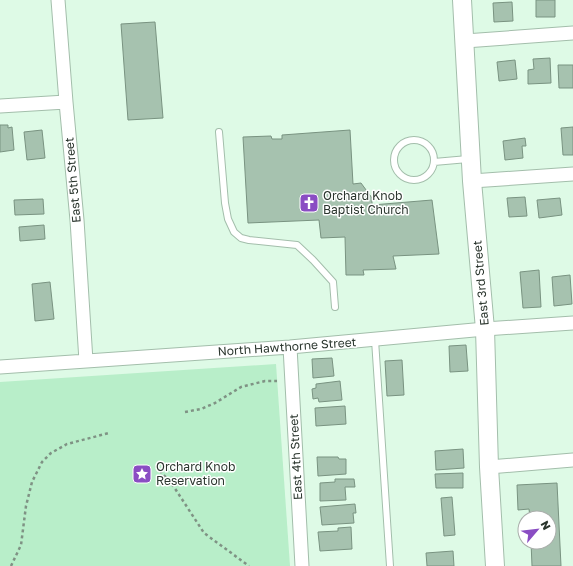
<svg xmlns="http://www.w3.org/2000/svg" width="573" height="566" font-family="'Golos Text',sans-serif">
<rect width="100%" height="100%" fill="#defae6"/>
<path fill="#b8eec9" d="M276,364L290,566H0V382Z"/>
<path fill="#a6c2af" stroke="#799381" d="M536,0H555V17H536Z
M512,2L513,21L494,22L493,3Z
M155,22L163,118L128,120L121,24Z
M550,58L551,83L528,84V70L534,69L533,59Z
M515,60L517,79L499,81L497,62Z
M558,65H573V88H559Z
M0,125H8V128L12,127L14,150L0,152Z
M573,127V155H563L561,128Z
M42,130L45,158L27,160L24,132Z
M350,130L353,184L361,183L372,198V205L432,200L439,254L393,256L396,269L363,270L364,275H346L345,237L321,238L319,220L248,223L243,137L271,136L272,139H282V135Z
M525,138L526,146H522L523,158L505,160L503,141Z
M525,197L527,216L509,217L507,198Z
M560,198L562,215L539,218L537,200Z
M43,199L44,214L15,215L14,200Z
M44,225L45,239L20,241L19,227Z
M539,270L541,307L523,308L520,272Z
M570,275L572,304L554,306L552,277Z
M50,282L54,319L35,321L32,284Z
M466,345L468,371L450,372L449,346Z
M332,358L334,376L313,378L312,359Z
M402,360L404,395L387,396L385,361Z
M340,381L342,400L319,402L318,398L313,399L312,389L316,388V384Z
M345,406L346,424L316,426L315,408Z
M463,449L464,468L436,470L435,451Z
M317,457H338L339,459H346V474L318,476Z
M463,473V488H436L435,474Z
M335,479H354L355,487H345L346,500L320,501V483L335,482Z
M557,483L561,566H532L531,542H549V518H530L529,509L518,510L517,485Z
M452,497L455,535L444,536L441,498Z
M355,504L356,513H353L354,523L322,525L320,507Z
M351,527L352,549L320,551L318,532L338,531V528Z
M453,551L454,566H427L426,553Z"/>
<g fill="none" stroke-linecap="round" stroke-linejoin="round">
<g stroke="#a3beab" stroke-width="8">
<path id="service" d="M219,132L225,203L228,219L234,232L241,238L249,240L297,245L313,260L333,282L335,307
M394 160a20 20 0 1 1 40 0a20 20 0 1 1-40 0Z
M434,162L468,159
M375,340L390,566"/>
</g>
<g stroke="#a3beab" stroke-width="15">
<path id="minor" d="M58,0L66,102L77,220L86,361
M465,41L573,33
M0,106L66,102
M472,181L573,174
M290,347L302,566
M0,367L290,347L485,329L573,323
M489,467L573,460"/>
</g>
<g stroke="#a3beab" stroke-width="20">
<path id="secondary" d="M462,0L472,181L485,329L489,467L495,566"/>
</g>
<path stroke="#7f9284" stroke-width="2.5" stroke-dasharray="3 3" stroke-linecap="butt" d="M185,412L201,409L215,403L241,387L265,381H277
M156,466L174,487L204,533L249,566
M11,566L21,545L26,506L32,482L42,462L51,453L67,444L109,433"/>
<use href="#service" stroke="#fff" stroke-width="6"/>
<use href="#minor" stroke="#fff" stroke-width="13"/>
<use href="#secondary" stroke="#fff" stroke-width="18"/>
</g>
<defs>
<g id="church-square" transform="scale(1)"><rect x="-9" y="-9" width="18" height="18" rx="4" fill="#8a4dc3" stroke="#fff"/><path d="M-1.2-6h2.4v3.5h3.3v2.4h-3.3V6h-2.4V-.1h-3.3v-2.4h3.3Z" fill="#fff"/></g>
<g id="sight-square" transform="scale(1)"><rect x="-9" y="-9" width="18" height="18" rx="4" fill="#8a4dc3" stroke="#fff"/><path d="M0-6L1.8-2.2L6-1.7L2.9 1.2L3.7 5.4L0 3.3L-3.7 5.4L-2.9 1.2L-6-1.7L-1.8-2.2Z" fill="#fff"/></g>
</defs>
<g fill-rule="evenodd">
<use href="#church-square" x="309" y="203"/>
<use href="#sight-square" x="142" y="474"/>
</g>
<g text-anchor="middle" stroke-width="3" stroke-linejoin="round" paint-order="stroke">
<g font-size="12" fill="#2a352d" stroke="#fff">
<text transform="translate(73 180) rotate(-95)" y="4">East 5th Street</text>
<text transform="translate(481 283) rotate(-95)" y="4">East 3rd Street</text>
<text transform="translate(287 347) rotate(-4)" y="4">North Hawthorne Street</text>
<text transform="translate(296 457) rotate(-93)" y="4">East 4th Street</text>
</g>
<g font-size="12" fill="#2a352d" stroke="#fff" text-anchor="start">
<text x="323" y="200">Orchard Knob<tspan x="323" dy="14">Baptist Church</tspan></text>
<text x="156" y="471">Orchard Knob<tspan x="156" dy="14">Reservation</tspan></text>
</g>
</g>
<g transform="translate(537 530) rotate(62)"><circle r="19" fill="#ffffff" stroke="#aaaeab"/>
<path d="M0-3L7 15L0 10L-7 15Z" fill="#8a4dc3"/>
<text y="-6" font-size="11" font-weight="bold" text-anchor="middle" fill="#2a352d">N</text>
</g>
</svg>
